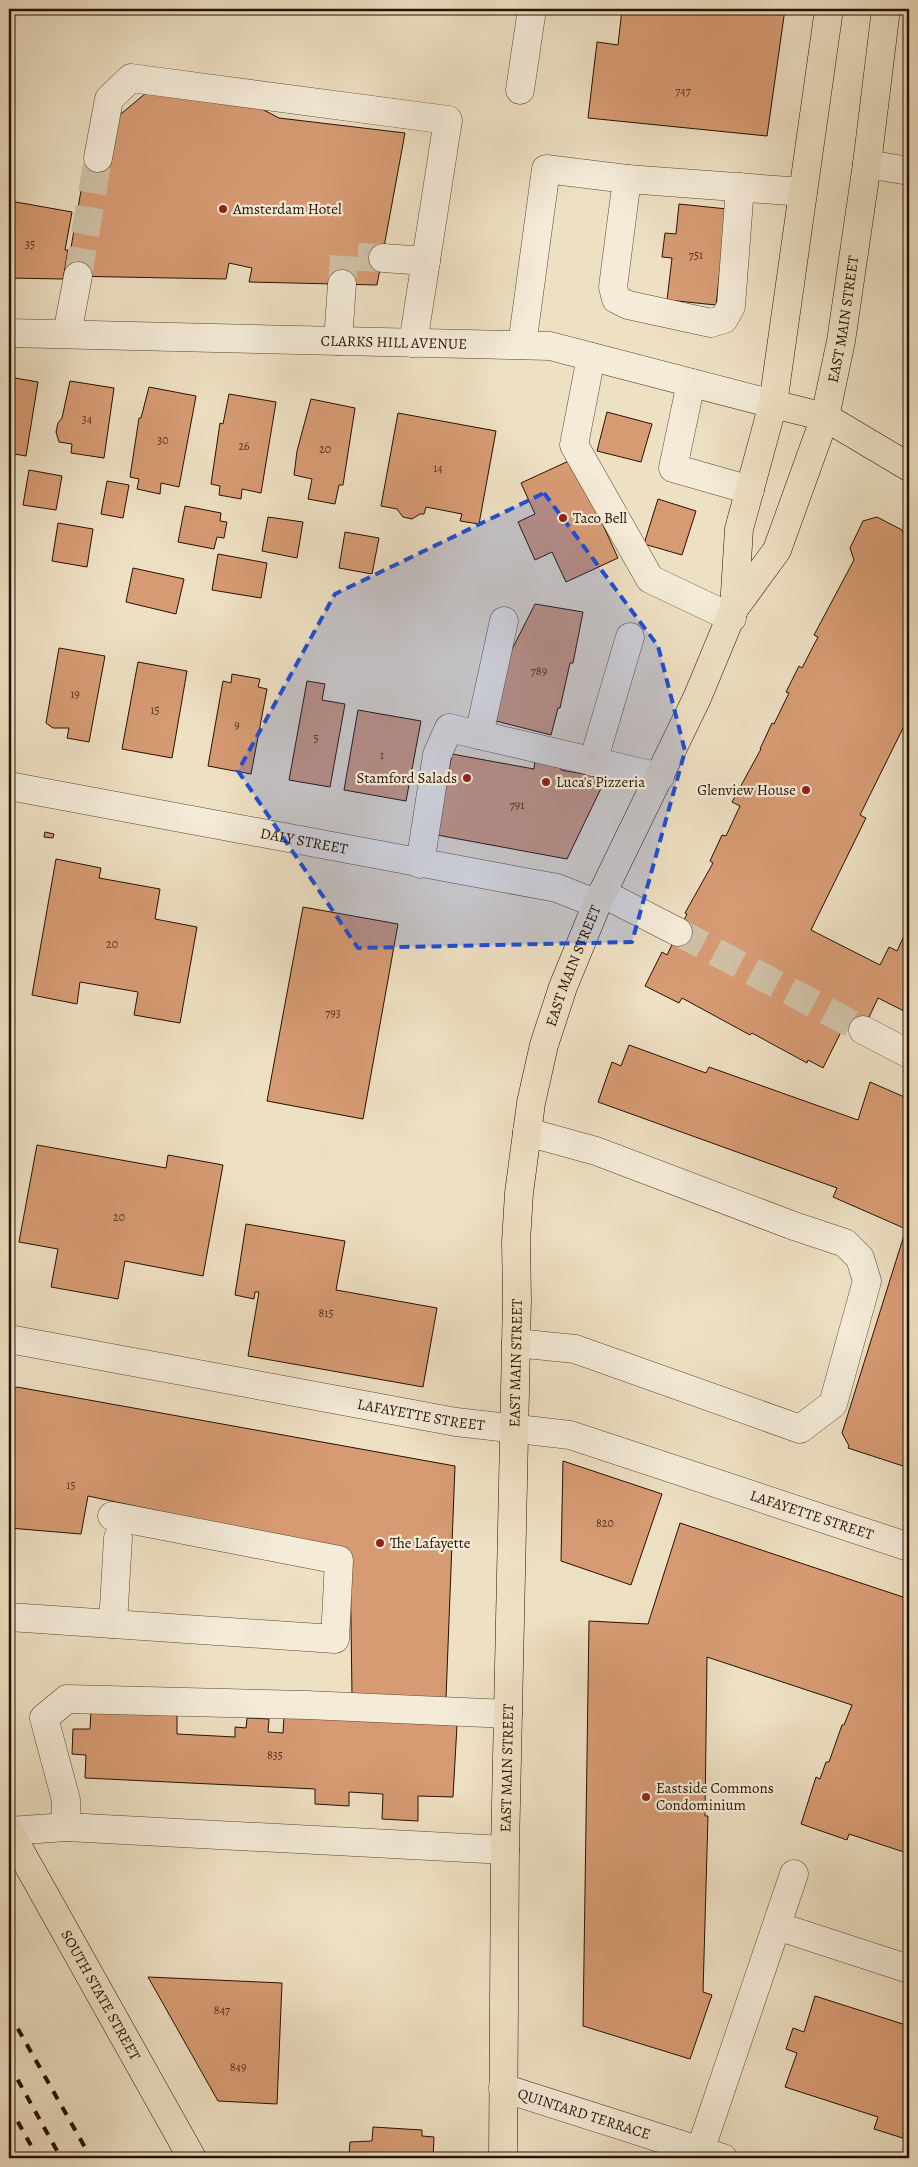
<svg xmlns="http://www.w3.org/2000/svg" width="918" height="2167" font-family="Alegreya,serif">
<rect width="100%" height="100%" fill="#eee0c3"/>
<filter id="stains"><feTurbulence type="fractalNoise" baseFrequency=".004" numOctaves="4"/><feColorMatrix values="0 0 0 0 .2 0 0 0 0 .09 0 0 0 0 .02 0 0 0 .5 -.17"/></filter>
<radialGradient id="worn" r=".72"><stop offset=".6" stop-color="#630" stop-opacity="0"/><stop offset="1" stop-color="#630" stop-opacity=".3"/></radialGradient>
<path fill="#d79b74" stroke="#251100" d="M622,9H785L767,136L588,118L597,42L618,45Z
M146,93L258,107L279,118L405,133L377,285L249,282L252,268L229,263L226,279L66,276L87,157L116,118Z
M10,201L72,212L65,250H68L63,279L9,278Z
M679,204L727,209L716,305L667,300L672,258L662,257L665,233L676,234Z
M9,377L38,382L26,456L9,453Z
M70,381L114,388L104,458L71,453L72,444L59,442L56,432L58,423L62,418Z
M149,387L196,396L179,487L161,483L160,494L137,489L139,479L130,477L139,418H141Z
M229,394L276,402L261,493L242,489L241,499L219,495L220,486L211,484L220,423L223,424Z
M311,399L355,408L343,485H339L335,504L308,499L312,479L294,475L297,451Z
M607,412L652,424L641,462L597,451Z
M398,413L496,431L479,524L460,521L462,514L426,507L424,514H420L412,519L403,517L397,509L381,506Z
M573,459L618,558L566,582L552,552L535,560L518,522L535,514L521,483Z
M29,470L62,476L56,510L23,505Z
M107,481L129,485L123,518L101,514Z
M658,499L696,511L682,555L644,544Z
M185,506L221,513L220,521L227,522L224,538L217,537L214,549L178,542Z
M268,517L303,522L297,558L262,551Z
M877,517L902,530L907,542L905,548L909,550V716L860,815L866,818L811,930L880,965L889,947L897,951L909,925V1016L905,1014L906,1012L878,998L863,1030L846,1022L823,1068L808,1060L807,1063L752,1033L750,1035L682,998L679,1003L645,986L662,952L667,955L687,914L685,913L713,863L710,861L722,835L726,836L740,806L732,802L761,749H760L772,723L774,724L789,693L786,692L799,666L802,668L818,637L814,635L854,560L850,548L863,521Z
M58,523L93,529L87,567L52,561Z
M345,532L379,538L372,574L339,568Z
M218,554L267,563L261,598L212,590Z
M133,568L184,579L176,614L126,602Z
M535,604L583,612L573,663H570L560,708H558L551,735L492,720L503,667Z
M59,648L105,656L89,742L67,738L69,728H53L46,723Z
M138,662L187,671L172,758L122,749Z
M232,674L260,679L258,687L267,689L251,774L208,766L223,681L231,683Z
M307,681L325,684L322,700L345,704L330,787L289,780Z
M358,710L421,721L406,801L344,790Z
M452,754L534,769L535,760L562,764L561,770L606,778L567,859L437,835Z
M45,832L54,834L53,838L44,837Z
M56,859L101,868L99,878L160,889L155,919L197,927L180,1023L134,1015L138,992L80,982L77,1004L32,995Z
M303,907L398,924L363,1119L267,1101Z
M629,1045L706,1073L709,1067L858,1120L870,1082L909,1099V1468L848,1448L849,1446L842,1433L906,1229L833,1197L837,1188L598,1102L612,1062L621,1066Z
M37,1145L166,1168L168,1155L223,1165L203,1276L125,1261L118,1299L51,1287L58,1249L19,1242Z
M246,1224L345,1241L336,1290L437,1308L423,1387L248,1356L259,1292H255L254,1299L235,1295Z
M17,1387L455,1466L446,1698L352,1695L350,1552L88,1496L81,1534L9,1528V1393Z
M563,1461L662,1494L631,1585L561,1561Z
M680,1523L909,1599V1754L906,1762L909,1763V1851L907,1853L849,1834L847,1840L801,1824L816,1777L820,1779L826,1762H829L842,1725H844L852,1705L707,1657L705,1816H708L703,1992L712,1995L690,2059L583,2026L589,1621L648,1624Z
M91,1710L177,1714V1734L235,1737V1727L246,1728L247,1718L269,1719L268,1732L283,1733L284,1717L457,1725L453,1797L418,1796V1821L382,1819L383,1794L349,1792V1806L315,1804V1789L85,1778L86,1755L72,1754L73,1729H90Z
M148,1977L282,1983L277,2104L218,2101Z
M815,1996L909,2026V2140L874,2129L878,2117L785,2087L797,2053L786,2049L793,2028L804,2032Z
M373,2127L422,2130V2136L434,2137L433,2158H345L349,2155L350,2142L372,2141Z"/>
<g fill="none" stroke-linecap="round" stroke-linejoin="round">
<path stroke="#d0c1a6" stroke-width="28" stroke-dasharray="28 14" stroke-linecap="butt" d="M78,276L98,158
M342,284L344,256L383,258
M678,932L863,1030"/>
<g stroke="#574531" stroke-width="29">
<g id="minor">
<path d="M520,90L532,9"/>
<path d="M98,158L109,99L131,78L448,120L413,343"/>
<path d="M867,164L909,171"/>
<path d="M627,179L803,192"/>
<path d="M383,258L426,261"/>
<path id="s1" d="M9,333L550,346L773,404"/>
<path d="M67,334L78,276"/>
<path d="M338,341L342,284"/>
<path d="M522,345L546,169L627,179L613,287L616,299L628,305L711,323L724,319L731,306L740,187"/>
<path d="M591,357L574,445L650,579L732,618"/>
<path d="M691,383L673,468L750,490"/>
<path d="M479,735L504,621"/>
<path d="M593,762L630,637"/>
<path id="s2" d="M9,786L557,888L597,904"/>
<path d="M420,864L437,755L449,728L660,777"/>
<path d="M602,893L678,932"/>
<path d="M863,1030L909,1054"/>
<path id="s3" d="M9,1339L456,1422L570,1435L909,1547"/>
<path d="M516,1343L575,1349L800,1429L833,1404L867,1281L860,1258L845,1243L794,1226L596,1151L527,1132"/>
<path d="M9,1617L335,1639L339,1560L112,1516"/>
<path d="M113,1624L118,1538"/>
<path d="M66,1827V1800L44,1718L67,1699L307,1705L508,1714"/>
<path d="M9,1831L66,1827L505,1850"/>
<path d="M777,1926L909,1969"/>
<path id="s4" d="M503,2088L723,2158"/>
<path d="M700,2151L794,1874"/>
</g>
</g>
<g stroke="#251100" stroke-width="29">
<g id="major">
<path d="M773,404L825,417L909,467"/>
<path id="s5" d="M734,609L777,550L825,417L841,341L867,164L886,9"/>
<path id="s6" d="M9,1831L192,2158"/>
<path id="s7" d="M503,2158L505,1850L517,1299L516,1242L519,1193L531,1103L544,1045L563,987L597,904L697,698L734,609L739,529L773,404L829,9"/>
</g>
</g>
<use href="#minor" stroke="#f4ebd8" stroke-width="28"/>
<use href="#major" stroke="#eee0c3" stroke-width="28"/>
<path stroke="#251100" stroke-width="4" stroke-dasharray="9 9" stroke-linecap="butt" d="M9,2013L91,2158
M9,2064L61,2158
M9,2106L38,2158
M9,2147L15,2158"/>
</g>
<path fill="#1d4ed8" fill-opacity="0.2" stroke="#1d4ed8" stroke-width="4" stroke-dasharray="10 6" stroke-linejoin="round" d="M544,493L658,646L685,751L632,942L358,948L238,771L335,594Z"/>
<g fill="#8f2418" stroke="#f4ebd8" stroke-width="2">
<circle cx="223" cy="209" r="5"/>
<circle cx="563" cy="518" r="5"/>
<circle cx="467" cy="778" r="5"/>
<circle cx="546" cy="782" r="5"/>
<circle cx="806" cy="790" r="5"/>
<circle cx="380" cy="1543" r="5"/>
<circle cx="646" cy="1797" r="5"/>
</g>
<g text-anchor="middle" stroke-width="4.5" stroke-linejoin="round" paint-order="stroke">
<g font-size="12" fill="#52341d">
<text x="683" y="95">747</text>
<text x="30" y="248">35</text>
<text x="696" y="259">751</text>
<text x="87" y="423">34</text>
<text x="163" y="444">30</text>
<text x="244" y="450">26</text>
<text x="325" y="453">20</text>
<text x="438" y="472">14</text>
<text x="539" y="675">789</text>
<text x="75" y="698">19</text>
<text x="155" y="714">15</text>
<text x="237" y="729">9</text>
<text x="316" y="742">5</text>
<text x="382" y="759">1</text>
<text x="517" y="809">791</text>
<text x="112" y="948">20</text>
<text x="333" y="1017">793</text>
<text x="119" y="1221">20</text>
<text x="326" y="1317">815</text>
<text x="71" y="1489">15</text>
<text x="605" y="1527">820</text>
<text x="275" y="1759">835</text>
<text x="222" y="2014">847</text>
<text x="238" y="2071">849</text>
</g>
<g font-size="15" fill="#251100" stroke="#f4ebd8" text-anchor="start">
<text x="233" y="214">Amsterdam Hotel</text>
<text x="573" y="523">Taco Bell</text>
<text x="457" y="783" text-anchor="end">Stamford Salads</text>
<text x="556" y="787">Luca's Pizzeria</text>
<text x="796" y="795" text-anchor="end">Glenview House</text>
<text x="390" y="1548">The Lafayette</text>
<text x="656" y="1793">Eastside Commons<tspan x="656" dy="17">Condominium</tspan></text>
</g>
<g font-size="15" fill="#251100" stroke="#f4ebd8">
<text dy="5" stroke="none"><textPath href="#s5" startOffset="314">EAST MAIN STREET</textPath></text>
<text dy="5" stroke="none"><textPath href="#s1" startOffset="385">CLARKS HILL AVENUE</textPath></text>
<text dy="5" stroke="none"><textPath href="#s2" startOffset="300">DALY STREET</textPath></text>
<text dy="5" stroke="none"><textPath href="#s7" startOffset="1200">EAST MAIN STREET</textPath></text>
<text dy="5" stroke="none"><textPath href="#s7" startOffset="795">EAST MAIN STREET</textPath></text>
<text dy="5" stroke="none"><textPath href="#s3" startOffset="419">LAFAYETTE STREET</textPath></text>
<text dy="5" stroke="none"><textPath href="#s3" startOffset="824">LAFAYETTE STREET</textPath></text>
<text dy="5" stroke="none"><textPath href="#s7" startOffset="390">EAST MAIN STREET</textPath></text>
<text dy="5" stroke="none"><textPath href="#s6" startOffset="188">SOUTH STATE STREET</textPath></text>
<text dy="5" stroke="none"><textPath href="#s4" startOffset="85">QUINTARD TERRACE</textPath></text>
</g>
</g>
<rect width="918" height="2167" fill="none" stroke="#eee0c3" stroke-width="30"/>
<rect x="10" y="10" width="898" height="2147" fill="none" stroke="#251100" stroke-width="2.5"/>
<rect x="15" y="15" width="888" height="2137" fill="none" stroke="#251100"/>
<rect width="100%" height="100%" filter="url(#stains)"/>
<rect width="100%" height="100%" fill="url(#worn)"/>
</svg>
